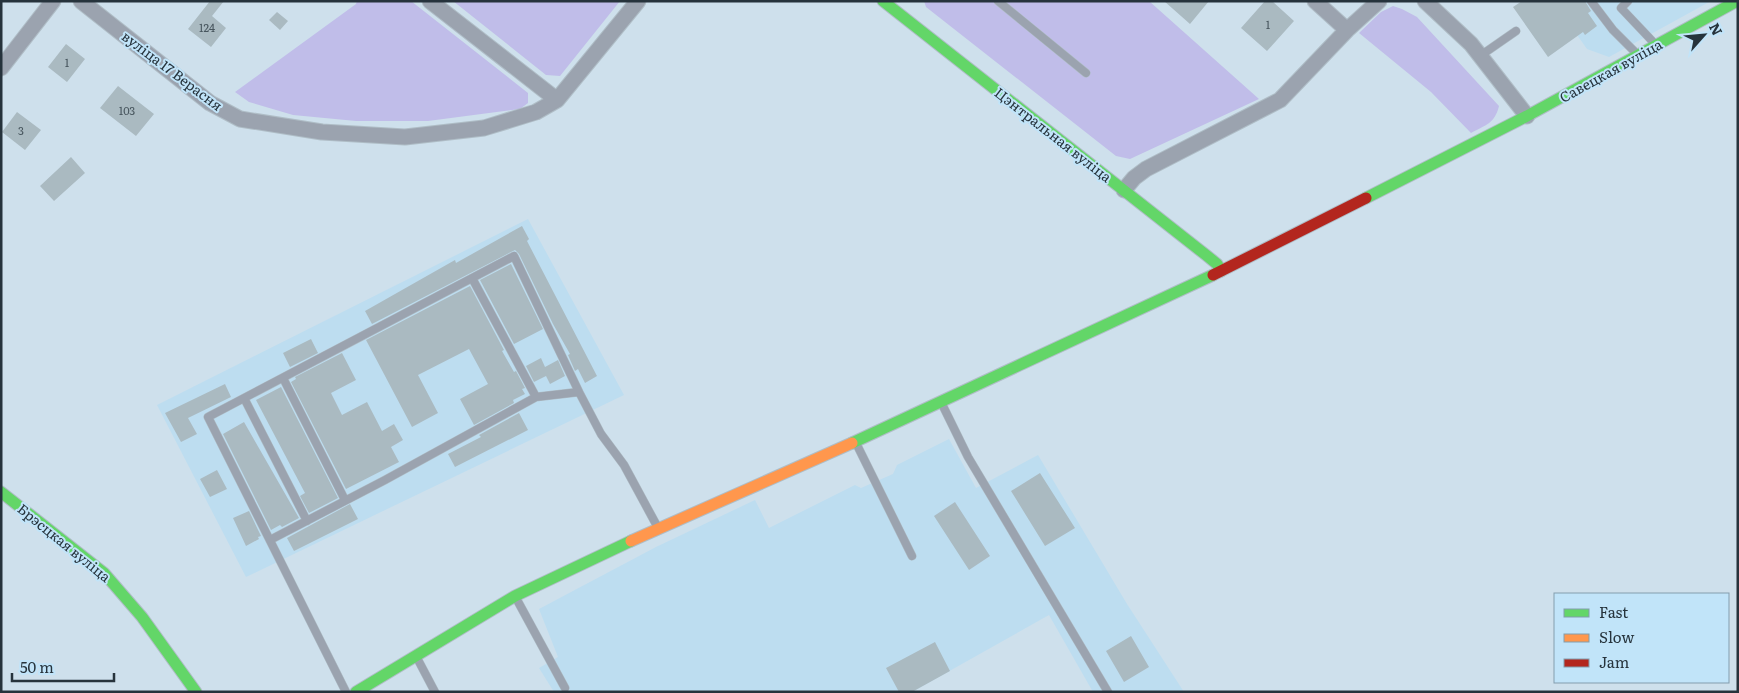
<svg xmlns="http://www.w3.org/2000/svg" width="1739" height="693" font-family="Literata,serif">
<rect width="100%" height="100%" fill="#cee0ec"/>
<path fill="#bdddf0" d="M1553,1H1711L1609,57L1587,49Z
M528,219L624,395L246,577L157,405Z
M949,439L976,488L1038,455L1127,604L1184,692H1093L1049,615L912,692H554L539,668L558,657L539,609L656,547L755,500L769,528L855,485L861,488L893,474L897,465Z"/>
<path fill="#c0bde9" d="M357,1H411L528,93V103L520,109L428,121H356L293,115L249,102L235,92L356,4Z
M453,1H620L560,76L546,75Z
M924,1H1149L1259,99L1130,159L1116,156L926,7Z
M1393,6L1402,9L1417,17L1499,106C1495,123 1486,125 1471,133L1431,92L1359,33L1381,12Z"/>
<path fill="#aabac1" d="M210,1H224L212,16L226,28L211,47L188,29Z
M1164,1H1209L1190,24Z
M1265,1H1272L1294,21L1267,51L1241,28Z
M1522,1H1585L1591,11L1588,13L1597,26L1585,35L1583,32L1548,57L1513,7Z
M277,12L288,21L280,30L269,20Z
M66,44L85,59L67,82L48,67Z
M118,86L154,114L136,136L100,108Z
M17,112L41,130L25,150L2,132Z
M71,157L85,173L54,201L40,186Z
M522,226L529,239L527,241L597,376L585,383L578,369L575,371L568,355L570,354L553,324L519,254L515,250L372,324L365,311L455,260L456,263Z
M511,264L543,329L514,344L480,280Z
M470,286L504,350L502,351L514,372L516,371L525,388L522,389L525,394L513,400L514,403L474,425L460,399L488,384L469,349L418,375L438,413L412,427L366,340Z
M311,339L318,353L290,367L283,353Z
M342,353L356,380L331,393L342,415L367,402L382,431L394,424L403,440L391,447L399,462L346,489L291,382L296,379L295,377Z
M541,358L545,367L558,360L565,376L550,384L546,376L534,382L526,366Z
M225,384L231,397L188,418L197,434L181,442L165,413Z
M281,387L338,498L309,513L300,496L305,493L256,400Z
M519,413L528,430L455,467L448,454L481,437L479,435Z
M244,422L299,518L282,527L280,525L271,530L223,434Z
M217,470L227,489L210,497L200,479Z
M1040,473L1075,528L1045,546L1011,491Z
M955,502L990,556L969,570L934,516Z
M350,504L358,519L294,551L287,538Z
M249,511L261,536L258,537L259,539L246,546L233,518Z
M1131,636L1149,667L1124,682L1106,651Z
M935,642L950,671L912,692H899L886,668Z"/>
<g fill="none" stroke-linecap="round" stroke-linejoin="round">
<g stroke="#afbdc6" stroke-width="9">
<path id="lane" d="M998,1L1086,73
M1591,1L1613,30L1638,55
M1628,1L1621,8L1656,45
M1480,56L1516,31
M472,278L536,397L579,392
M283,378L345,500
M244,398L307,521
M941,402L968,457L1108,692
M856,443L912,556
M270,540L385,480L536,397
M516,598L565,688
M416,656L435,692
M346,692L208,417L514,256L579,392L601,434L624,465L657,526"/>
</g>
<g stroke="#afbdc6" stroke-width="17">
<path id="street" d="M81,1L210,103L240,119L322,132L405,137L484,128L536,112L557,100L638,1
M430,1L557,100
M1315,1L1347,30
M1425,1L1471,44L1527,116
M1,68L53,1
M1124,190L1134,178L1146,169L1280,100L1347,30L1379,1"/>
</g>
<g stroke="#afbdc6" stroke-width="13">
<path id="fast" d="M883,1L1206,255L1217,264L1221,271
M1366,198L1527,116L1737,1
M852,443L1213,275
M1,492L104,573L142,617L196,692
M356,692L515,596L631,541"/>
</g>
<g stroke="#afbdc6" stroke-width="13">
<path id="slow" d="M631,541L852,443"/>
</g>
<g stroke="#afbdc6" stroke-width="13">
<path id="jam" d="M1213,275L1366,198"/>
</g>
<use href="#lane" stroke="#9ba3af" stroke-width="8"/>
<use href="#street" stroke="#9ba3af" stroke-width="15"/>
<use href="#fast" stroke="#63d668" stroke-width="11"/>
<use href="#slow" stroke="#ff974d" stroke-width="11"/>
<use href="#jam" stroke="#b3261e" stroke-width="11"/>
</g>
<g text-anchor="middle" stroke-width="4" stroke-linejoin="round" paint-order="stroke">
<g font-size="11" fill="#47555d">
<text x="1268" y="29">1</text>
<text x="207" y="32">124</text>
<text x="67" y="67">1</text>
<text x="127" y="115">103</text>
<text x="21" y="135">3</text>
</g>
<g font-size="14" fill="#26333c" stroke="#c1e4f9">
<text transform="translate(172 71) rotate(37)" y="5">вуліца 17 Верасня</text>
<text transform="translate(1611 71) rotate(-29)" y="5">Савецкая вуліца</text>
<text transform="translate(1053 135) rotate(38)" y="5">Цэнтральная вуліца</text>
<text transform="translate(64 543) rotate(39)" y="5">Брэсцкая вуліца</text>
</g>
</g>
<rect width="1739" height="693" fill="none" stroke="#26333c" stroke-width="5"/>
<rect x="1554" y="593" width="175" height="90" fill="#c1e4f9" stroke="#839dad"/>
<rect x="1564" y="609" width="25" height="8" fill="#63d668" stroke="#839dad"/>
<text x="1599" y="618" font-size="15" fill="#26333c">Fast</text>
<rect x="1564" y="634" width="25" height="8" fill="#ff974d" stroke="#839dad"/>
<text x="1599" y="643" font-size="15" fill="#26333c">Slow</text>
<rect x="1564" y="659" width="25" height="8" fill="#b3261e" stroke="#839dad"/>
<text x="1599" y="668" font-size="15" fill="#26333c">Jam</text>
<g transform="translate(1704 35) rotate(63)" stroke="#c1e4f9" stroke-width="4" paint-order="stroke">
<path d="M0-4L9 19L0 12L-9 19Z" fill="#26333c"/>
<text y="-8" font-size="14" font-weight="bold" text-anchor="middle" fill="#26333c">N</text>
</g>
<path d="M12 673v8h102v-8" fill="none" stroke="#26333c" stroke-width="2.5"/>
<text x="20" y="673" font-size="15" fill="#26333c" stroke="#c1e4f9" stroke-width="4" paint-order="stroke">50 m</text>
</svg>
